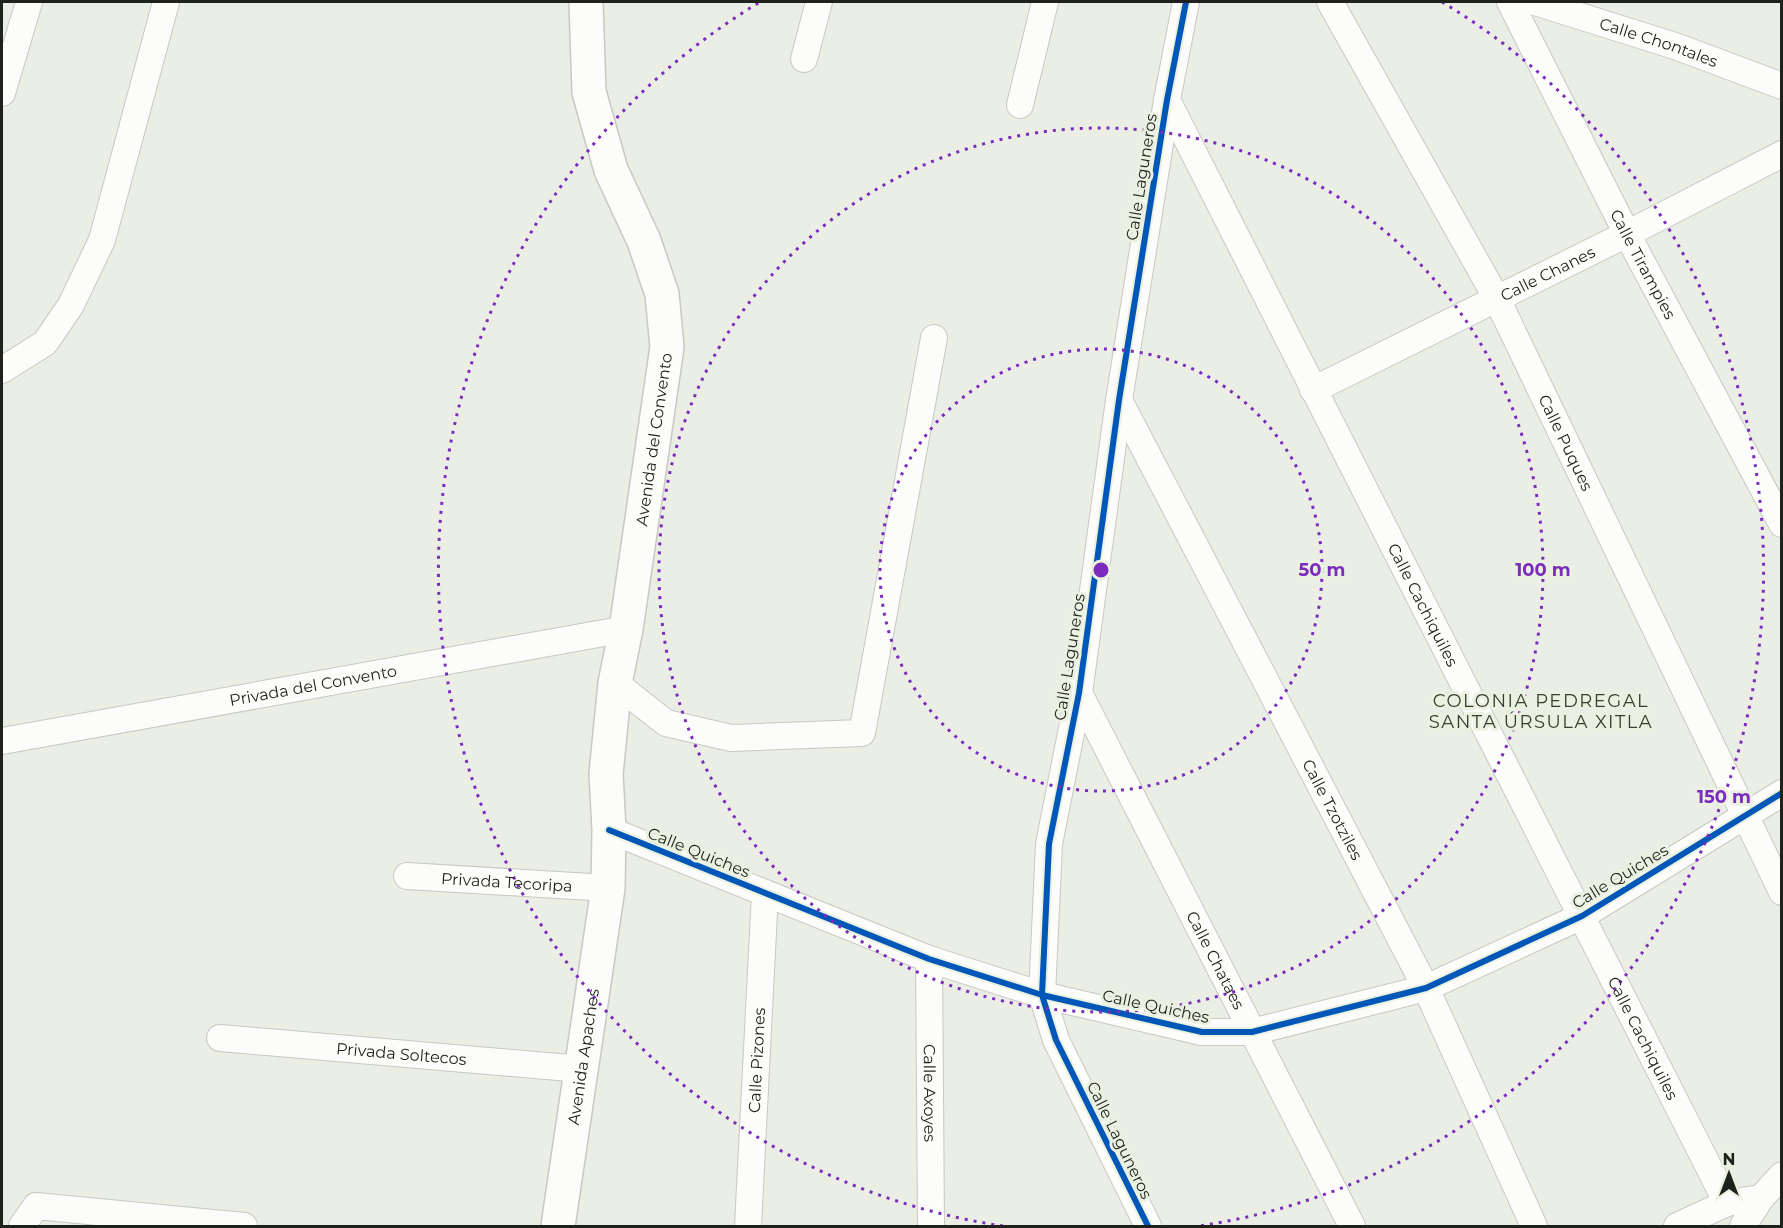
<svg xmlns="http://www.w3.org/2000/svg" width="1783" height="1228" font-family="Montserrat,sans-serif">
<rect width="100%" height="100%" fill="#eaeee4"/>
<g fill="none" stroke-linecap="round" stroke-linejoin="round">
<g stroke="#c7c9c2" stroke-width="28">
<g id="street">
<path id="s1" d="M1330,2L1497,299L1782,892"/>
<path id="s2" d="M1510,2L1627,234L1782,524"/>
<path id="s3" d="M1535,2L1675,46L1782,86"/>
<path d="M804,59L819,2"/>
<path d="M2,93L29,2"/>
<path id="s4" d="M1167,100L1727,1203"/>
<path d="M1020,105L1045,2"/>
<path d="M2,370L45,343L71,305L102,240L166,2"/>
<path id="s5" d="M1313,390L1627,234L1782,154"/>
<path id="s6" d="M1119,400L1426,988L1534,1226"/>
<path d="M615,683L666,723L731,738L862,733L934,338"/>
<path id="s7" d="M1079,693L1352,1226"/>
<path id="s8" d="M2,741L626,629"/>
<path d="M609,830L929,959L1042,995L1202,1032H1252L1426,988L1582,916L1782,793"/>
<path id="s9" d="M407,876L608,888"/>
<path id="s10" d="M929,959L931,1226"/>
<path id="s11" d="M220,1038L582,1069"/>
<path d="M22,1226L36,1206L244,1226"/>
<path id="s12" d="M748,1226L765,893"/>
<path d="M1148,1226L1056,1040L1042,995L1049,844L1079,693L1119,400L1167,100L1186,2"/>
<path d="M1677,1226L1727,1203L1761,1198"/>
<path d="M1743,1226L1761,1198L1782,1175"/>
</g>
</g>
<g stroke="#c7c9c2" stroke-width="36">
<g id="secondary">
<path id="s13" d="M558,1226L608,888L609,830L606,774L615,683L626,629L667,347L662,294L644,241L611,170L589,92L586,2"/>
</g>
</g>
<use href="#street" stroke="#fcfcfb" stroke-width="26"/>
<use href="#secondary" stroke="#fcfcfb" stroke-width="33"/>
<g stroke="#ebf1e1" stroke-width="10">
<path id="cycleway" d="M609,830L929,959L1042,995L1202,1032H1252L1426,988L1582,916L1782,793
M1148,1226L1056,1040L1042,995L1049,844L1079,693L1119,400L1167,100L1186,2"/>
</g>
<use href="#cycleway" stroke="#0057b8" stroke-width="6"/>
</g>
<g fill="none" stroke="#7b2cbf" stroke-width="3" stroke-dasharray="3 6">
<circle cx="1101" cy="570" r="221"/>
<circle cx="1101" cy="570" r="442"/>
<path d="M1003 1226A663 663 0 0 1 760 2M1442 2A663 663 0 0 1 1199 1226"/>
</g>
<g text-anchor="middle" stroke-width="6" stroke-linejoin="round" paint-order="stroke">
<g font-size="16" fill="#1f211c" stroke="#ebf1e1">
<text dy="6" stroke="none"><textPath href="#s3" startOffset="130">Calle Chontales</textPath></text>
<text transform="translate(1141 177) rotate(-81)" y="6">Calle Laguneros</text>
<text dy="6" stroke="none"><textPath href="#s2" startOffset="294">Calle Tirampies</textPath></text>
<text dy="6" stroke="none"><textPath href="#s5" startOffset="262">Calle Chanes</textPath></text>
<text dy="6" stroke="none"><textPath href="#s13" startOffset="794">Avenida del Convento</textPath></text>
<text dy="6" stroke="none"><textPath href="#s1" startOffset="500">Calle Puques</textPath></text>
<text dy="6" stroke="none"><textPath href="#s4" startOffset="566">Calle Cachiquiles</textPath></text>
<text transform="translate(1069 657) rotate(-81)" y="6">Calle Laguneros</text>
<text dy="6" stroke="none"><textPath href="#s8" startOffset="316">Privada del Convento</textPath></text>
<text dy="6" stroke="none"><textPath href="#s6" startOffset="462">Calle Tzotziles</textPath></text>
<text transform="translate(699 852) rotate(22)" y="6">Calle Quiches</text>
<text transform="translate(1620 876) rotate(-31)" y="6">Calle Quiches</text>
<text dy="6" stroke="none"><textPath href="#s9" startOffset="100">Privada Tecoripa</textPath></text>
<text dy="6" stroke="none"><textPath href="#s7" startOffset="300">Calle Chataes</textPath></text>
<text transform="translate(1156 1006) rotate(12)" y="6">Calle Quiches</text>
<text dy="6" stroke="none"><textPath href="#s4" startOffset="1052">Calle Cachiquiles</textPath></text>
<text dy="6" stroke="none"><textPath href="#s11" startOffset="182">Privada Soltecos</textPath></text>
<text dy="6" stroke="none"><textPath href="#s13" startOffset="171">Avenida Apaches</textPath></text>
<text dy="6" stroke="none"><textPath href="#s12" startOffset="166">Calle Pizones</textPath></text>
<text dy="6" stroke="none"><textPath href="#s10" startOffset="134">Calle Axoyes</textPath></text>
<text transform="translate(1120 1140) rotate(64)" y="6">Calle Laguneros</text>
</g>
<g font-size="18" letter-spacing="1.5" fill="#383d31" stroke="#ebf1e1">
<text x="1541" y="707">COLONIA PEDREGAL<tspan x="1541" dy="21">SANTA ÚRSULA XITLA</tspan></text>
</g>
</g>
<circle cx="1101" cy="570" r="9" fill="#7b2cbf" stroke="#ebf1e1" stroke-width="3"/>
<g font-size="18" text-anchor="middle" font-weight="bold" fill="#7b2cbf" stroke="#ebf1e1" stroke-width="6" stroke-linejoin="round" paint-order="stroke">
<text x="1322" y="576">50 m</text>
<text x="1543" y="576">100 m</text>
<text x="1724" y="803">150 m</text>
</g>
<rect width="1783" height="1228" fill="none" stroke="#1f211c" stroke-width="6"/>
<g transform="translate(1729 1174)" stroke="#ebf1e1" stroke-width="4.5" paint-order="stroke">
<path d="M0-4.5L10 22L0 15L-10 22Z" fill="#1f211c"/>
<text y="-9" font-size="16" font-weight="bold" text-anchor="middle" fill="#1f211c">N</text>
</g>
</svg>
